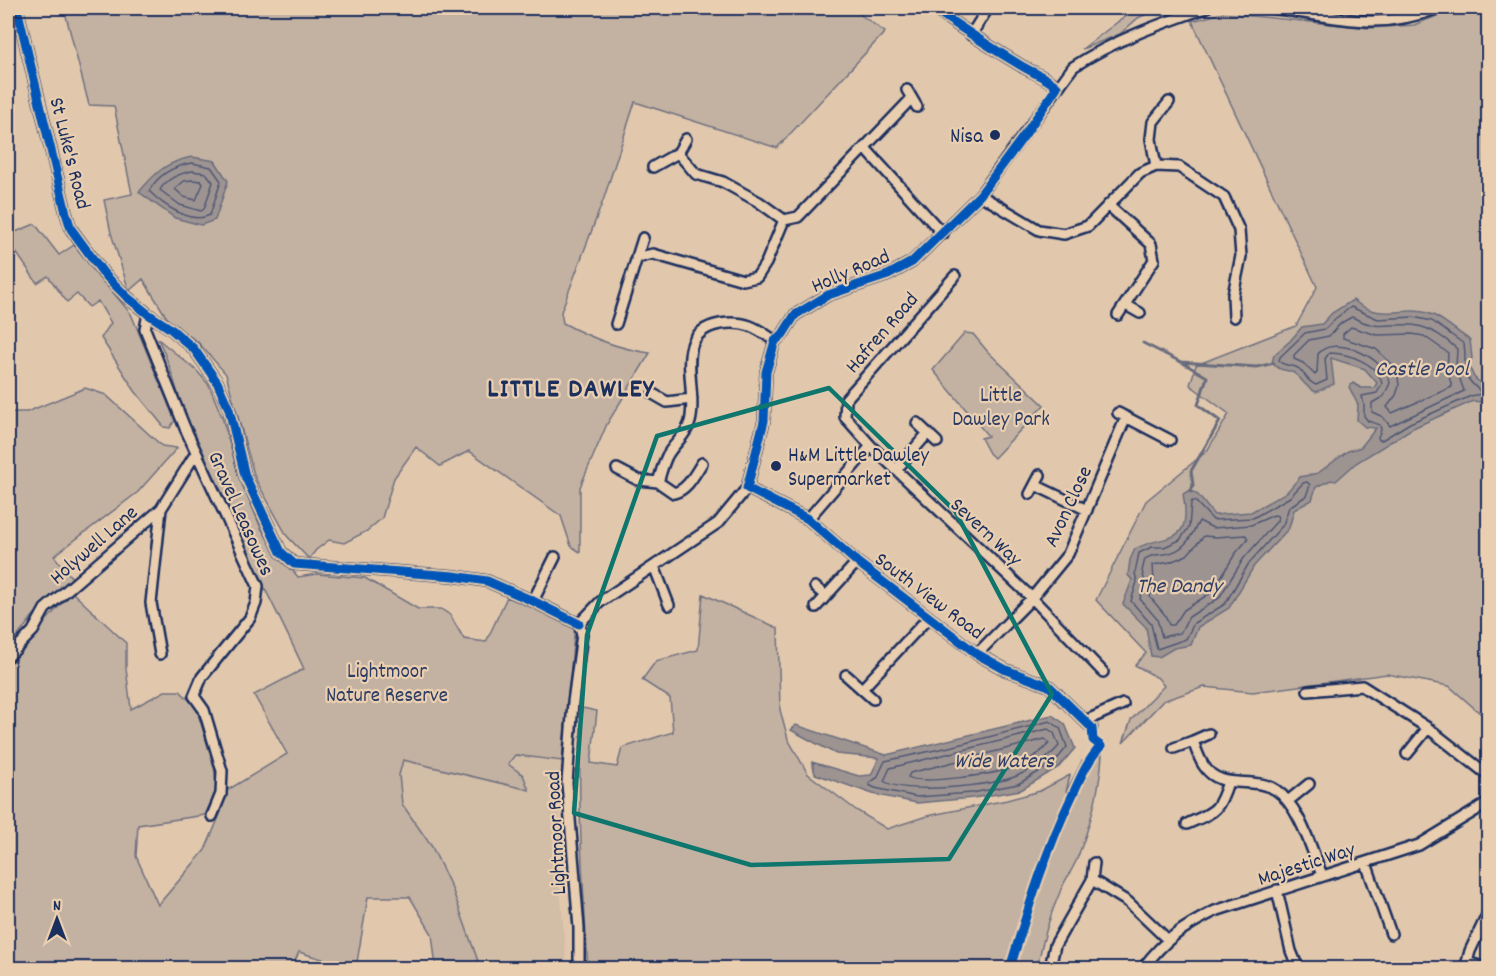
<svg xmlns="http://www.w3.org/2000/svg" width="1496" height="976" font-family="Dekko,sans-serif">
<rect width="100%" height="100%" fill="#e1c8ad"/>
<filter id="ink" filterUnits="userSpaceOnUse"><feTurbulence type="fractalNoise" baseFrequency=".0167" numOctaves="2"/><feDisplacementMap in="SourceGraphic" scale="12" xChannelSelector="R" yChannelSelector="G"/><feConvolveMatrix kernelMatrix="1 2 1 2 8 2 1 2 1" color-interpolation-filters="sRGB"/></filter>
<g filter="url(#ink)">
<path fill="#d2bda7" d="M515,755L562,761L558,865L567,968H484L478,961L453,891L432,847L402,804L399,775L403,760L528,789L523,775L508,764Z"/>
<path fill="#c3b2a1" stroke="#6f7080" stroke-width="1.5" d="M64,8H851L885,32L777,148L635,102L604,198L561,312L563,323C591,338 619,349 650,353L607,424L580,487V552L571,546L561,516L469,451L440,466L416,447L394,478L382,518L367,531L344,543L329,540L316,550L309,559L287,536L255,478L226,374L197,341L170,323L143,279L129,291L111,233L104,200L132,194L114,106L89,105Z
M1136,8H1160L1138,18L1120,34L1082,49Z
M1457,8H1488V720L1449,686L1387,674L1253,692L1204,687L1163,701L1123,743L1131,720L1164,686L1158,678L1135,665L1146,653L1096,600L1146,501L1207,451L1229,414L1190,385L1196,365L1296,326L1317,287L1192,21L1223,13L1369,28L1414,25Z
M35,224L59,255L74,245L131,314L175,420L170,428L164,427L135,391L101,338L111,323L98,301L89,307L77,294L67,302L48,276L37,283L8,240V235Z
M965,333L973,334L988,352L1044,405L994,458L989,453L981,438L988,436L933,370Z
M158,339L197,371L209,385L222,417L238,473L261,528L269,541L298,577L317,574L365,578L418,609H441L450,615L464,639L486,642L507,597L575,625L562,761L515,755L508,764L523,775L529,790L403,760L399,775L402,804L432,847L453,891L478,961L484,968H436L432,934L410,897H368L356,968H351L299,952L292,968H8V663L72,592L126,643V668L131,709L165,691H180L196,707L214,766L217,789L205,815L138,825L136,856L158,905L205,850L221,812L226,791L287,754L254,695L304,669C267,589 223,511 190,429C178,400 173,368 158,339Z
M85,388L106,395L162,446L177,448L138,492L54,556L72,578L33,616L8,649V412H27Z
M703,594L778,628L780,710L788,739L808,774L856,810L887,829L927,816L1007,800L1040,791L1070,775L1066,792L1082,761L1102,755C1100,790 1090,826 1077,859C1072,871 1064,881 1060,892C1049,917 1042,943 1037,968H588C583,882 576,795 582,708L597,711L591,763L617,767L622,748L673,732L670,698L642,680L656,661L698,650Z"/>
<path fill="#9d9492" stroke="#696c7d" stroke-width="1.5" d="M192,157L215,161L228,181L215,220L201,225L175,218L139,192C155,173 166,162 192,157Z
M1353,300C1384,325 1406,302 1435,316C1444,320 1460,334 1470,340L1472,358L1469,366L1474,377L1488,390V403L1473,401L1413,428L1356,463L1336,481L1331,480L1316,487L1312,500L1294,510L1289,528L1254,566L1229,608L1198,627L1191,645L1174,648L1159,657L1151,656L1146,627L1123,604L1132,580L1128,575L1130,560L1135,549C1167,532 1193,548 1183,494L1190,490L1198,495L1214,515L1251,512L1287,492L1300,477L1318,473L1348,451L1361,447L1376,428L1365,427L1357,420L1358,405L1349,387L1353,383L1361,388H1374L1377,383L1365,369L1331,358L1334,384L1316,392C1303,386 1302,378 1294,373C1285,368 1282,373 1272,363L1274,355L1290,341L1302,327L1322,324L1332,313Z
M1052,715L1065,724L1075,748L1059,767L1021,790L973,798L917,803L873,794L815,774L812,762L859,776L871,775L879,758L836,754L791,730L796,725L886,755Z"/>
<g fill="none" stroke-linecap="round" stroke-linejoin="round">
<path stroke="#4f5773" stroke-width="1.5" d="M192,163L211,167L221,181L210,215C191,225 163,205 149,191C158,175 174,166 192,163Z
M192,171L206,173L213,182L204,209L201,211L180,205L160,190C166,179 180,173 192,171Z
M192,180L201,181L203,184L196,200L184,197L175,189L184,181Z
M1351,307L1378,319L1413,317L1432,321L1464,344C1468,370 1457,371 1480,391L1481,394L1471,396L1410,423L1382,440H1379L1378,437L1381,430L1380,425L1368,421L1364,416V405L1362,396L1377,393L1382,384C1378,363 1348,353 1329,353L1325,359L1327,380L1316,385C1307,382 1305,373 1298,368C1291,364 1285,367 1279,361L1280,357L1305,333L1325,329L1336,318Z
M1352,317C1379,331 1386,323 1412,325C1428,326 1445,338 1457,349L1456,368L1464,391L1390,426L1383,417L1372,412V403L1384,396L1390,383C1387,358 1333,333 1318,354L1317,372L1315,375L1303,363L1294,359V355L1309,340L1329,336L1341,323Z
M1351,327L1377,335L1412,334L1424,336L1448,353L1447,369L1452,387L1392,413L1387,407L1396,395L1399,386L1398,377L1393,365L1376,349L1343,338V334Z
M1307,482L1310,485L1306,496L1289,507L1283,525L1249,563L1225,604L1194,623L1186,639L1157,649L1151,624L1131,601L1137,582L1135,573L1139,553L1152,547H1164L1180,540L1189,527L1191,503L1192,501L1196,502L1213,520L1253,518L1290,497L1303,483Z
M1274,515L1278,516L1277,521L1244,558L1219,598L1189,617L1180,633L1162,637L1157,619L1140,599L1145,582L1142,571L1145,559C1153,554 1156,555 1165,554C1185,551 1191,537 1199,521L1213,528L1251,525Z
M1246,535L1248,539L1235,554L1212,592L1184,610L1174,625H1169L1165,615L1150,597L1154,582L1153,565L1170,562L1187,555L1204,536L1215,537Z
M1050,721L1060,728L1067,747L1054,763L1018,784L972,793L917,797L875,788L869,785L870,782L877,778L885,761L954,746Z
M1048,729L1054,733L1059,746C1048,759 1032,769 1017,776C994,786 905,795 884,781L890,768Z
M1045,739L1049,743C1042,754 1025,762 1014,767C999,774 920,785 908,777L910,773Z"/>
<path stroke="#696c7d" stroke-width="3" d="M1143,343L1181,362L1257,367L1274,363
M1183,363L1207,377L1198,405L1220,421L1191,471L1193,485L1191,492"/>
<g stroke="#1b2f5e" stroke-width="14">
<path id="minor" d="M17,8L66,213L71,229L104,274L127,297L148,314L171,329L194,349L217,382L229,409L245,476L281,552L294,564L454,576L487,581L533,601L579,624
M933,8C961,28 990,47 1020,65C1033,73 1046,77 1057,87
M1272,8C1334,17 1377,32 1439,8
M971,35L988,8
M907,90L917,107
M865,148L943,234
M678,153L696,174L723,182L759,202L784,220
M1156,166L1151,139L1153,122L1169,102
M653,167L678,153L686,139
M980,195L1039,230L1064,234L1088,226L1140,173L1156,166L1179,167L1224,197L1239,230L1241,256L1233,295L1234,317
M1108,205L1151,244L1154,260L1118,315
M636,258L653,254L743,280L757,277L766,263L784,220L798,217L911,99
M955,276L846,399L845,417L871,446L1032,598L1103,672
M1126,305L1140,313
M148,314L145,329L185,428L258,586L256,603L250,618L202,677L194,696L204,710L222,771L221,794L212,816
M616,324L643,238
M653,394L667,402L692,399
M1118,413L1170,440
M917,423L937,442
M702,463C694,475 688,489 674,493L658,482C661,473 663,464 667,456C674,443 686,436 690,422C699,387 670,333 720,324C744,320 756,327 775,341
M617,469L638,480L658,482
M896,470L928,433
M1035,485L1087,510
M747,488L808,519L857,562L977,654L1006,670L1049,686L1092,728
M1030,494L1040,475
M808,519L871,446
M654,566L669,605
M815,587L826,596
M533,601L555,557
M816,607L857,562
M579,624L600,602L718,523L747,488L764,421L766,372L775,341L783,334L795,315L828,295L888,275L912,262L980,195L1073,67C1114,40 1160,24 1206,8
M579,624L582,634L573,702L567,783L579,928V968
M160,654L151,603L161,509
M977,654L1032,598L1068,554L1126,417
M8,657L33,631L45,609L161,509L196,453
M846,675L873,699
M862,689L928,618
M1308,691L1362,686L1428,728L1488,775
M1085,721L1123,704
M1209,734L1193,741C1196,749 1199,759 1204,766C1221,792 1253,775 1276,790C1299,805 1312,851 1322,875
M1174,748L1193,741
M1407,754L1428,728
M1288,801L1309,784
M1187,824C1215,811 1218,813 1228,782
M1366,863L1391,934
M1092,880L1094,863
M1277,890L1291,951L1298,968
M1467,962L1470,951L1488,913
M1466,966L1467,962L1485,968
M1050,968L1055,945L1092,880L1128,902L1168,940
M1143,968C1165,939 1183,927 1215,911L1419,845L1488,803"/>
</g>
<use href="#minor" stroke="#e9ceb0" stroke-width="9"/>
<g stroke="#e9ceb0" stroke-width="13">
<path id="cycleway" d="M17,8L66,213L71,229L104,274L127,297L148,314L171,329L194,349L217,382L229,409L245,476L281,552L294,564L454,576L487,581L533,601L579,624
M933,8C961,28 990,47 1020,65C1033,73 1046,77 1057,87L1026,133L980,195L912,262L888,275L828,295L795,315L783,334L775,341L766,372L764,421L747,488L808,519L857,562L977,654L1006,670L1049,686L1092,728L1093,740L1101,746C1088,760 1081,776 1073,794C1046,850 1028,909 1010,968"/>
</g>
<use href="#cycleway" stroke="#0057b8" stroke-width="9"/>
</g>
</g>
<path fill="none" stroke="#0f766e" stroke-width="4.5" stroke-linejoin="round" d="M829,388L955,511L1052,694L949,859L751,865L574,813L587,635L657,436Z"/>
<g fill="#1b2f5e" stroke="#e9ceb0" stroke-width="2">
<circle cx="995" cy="135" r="6"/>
<circle cx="776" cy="466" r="6"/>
</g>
<g text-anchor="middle" stroke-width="4.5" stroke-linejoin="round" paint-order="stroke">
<g font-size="21" fill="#1b2f5e" stroke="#e9ceb0" text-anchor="end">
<text x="983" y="142">Nisa</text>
<text x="788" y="461" text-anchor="start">H&amp;M Little Dawley<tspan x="788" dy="24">Supermarket</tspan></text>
</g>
<g font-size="21" fill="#1b2f5e" stroke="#e9ceb0">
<text transform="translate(71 153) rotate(76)" y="7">St Luke's Road</text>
<text transform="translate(850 270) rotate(-23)" y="7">Holly Road</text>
<text transform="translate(881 332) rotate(-49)" y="7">Hafren Road</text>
<text transform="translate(1067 506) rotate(-65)" y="7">Avon Close</text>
<text transform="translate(242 513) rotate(66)" y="7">Gravel Leasowes</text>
<text transform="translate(987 531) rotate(43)" y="7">Severn Way</text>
<text transform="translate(93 544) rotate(-41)" y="7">Holywell Lane</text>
<text transform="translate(930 595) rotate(37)" y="7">South View Road</text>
<text transform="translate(555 833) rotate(-93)" y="7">Lightmoor Road</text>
<text transform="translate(1306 863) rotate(-18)" y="7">Majestic Way</text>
</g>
<g font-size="21" fill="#2c3c65" stroke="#e9ceb0">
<text x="1001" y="401">Little<tspan x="1001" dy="24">Dawley Park</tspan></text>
<text x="387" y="677">Lightmoor<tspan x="387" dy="24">Nature Reserve</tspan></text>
</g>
<g font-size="22" font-style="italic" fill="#2e3e66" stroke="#e9ceb0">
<text x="1422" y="375">Castle Pool</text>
<text x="1179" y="592">The Dandy</text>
<text x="1004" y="767">Wide Waters</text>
</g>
<g font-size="27" font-weight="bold" letter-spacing="1.5" fill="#1b2f5e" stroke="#e9ceb0">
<text x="571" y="396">LITTLE DAWLEY</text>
</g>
</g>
<rect width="1496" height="976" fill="none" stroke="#e9ceb0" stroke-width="30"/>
<rect x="15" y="15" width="1466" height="946" fill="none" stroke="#1b2f5e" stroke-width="2" filter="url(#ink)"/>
<g transform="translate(57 919)" stroke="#e9ceb0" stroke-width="4.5" paint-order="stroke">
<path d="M0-4.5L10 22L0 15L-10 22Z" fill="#1b2f5e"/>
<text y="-9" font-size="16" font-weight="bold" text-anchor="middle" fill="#1b2f5e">N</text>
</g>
</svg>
